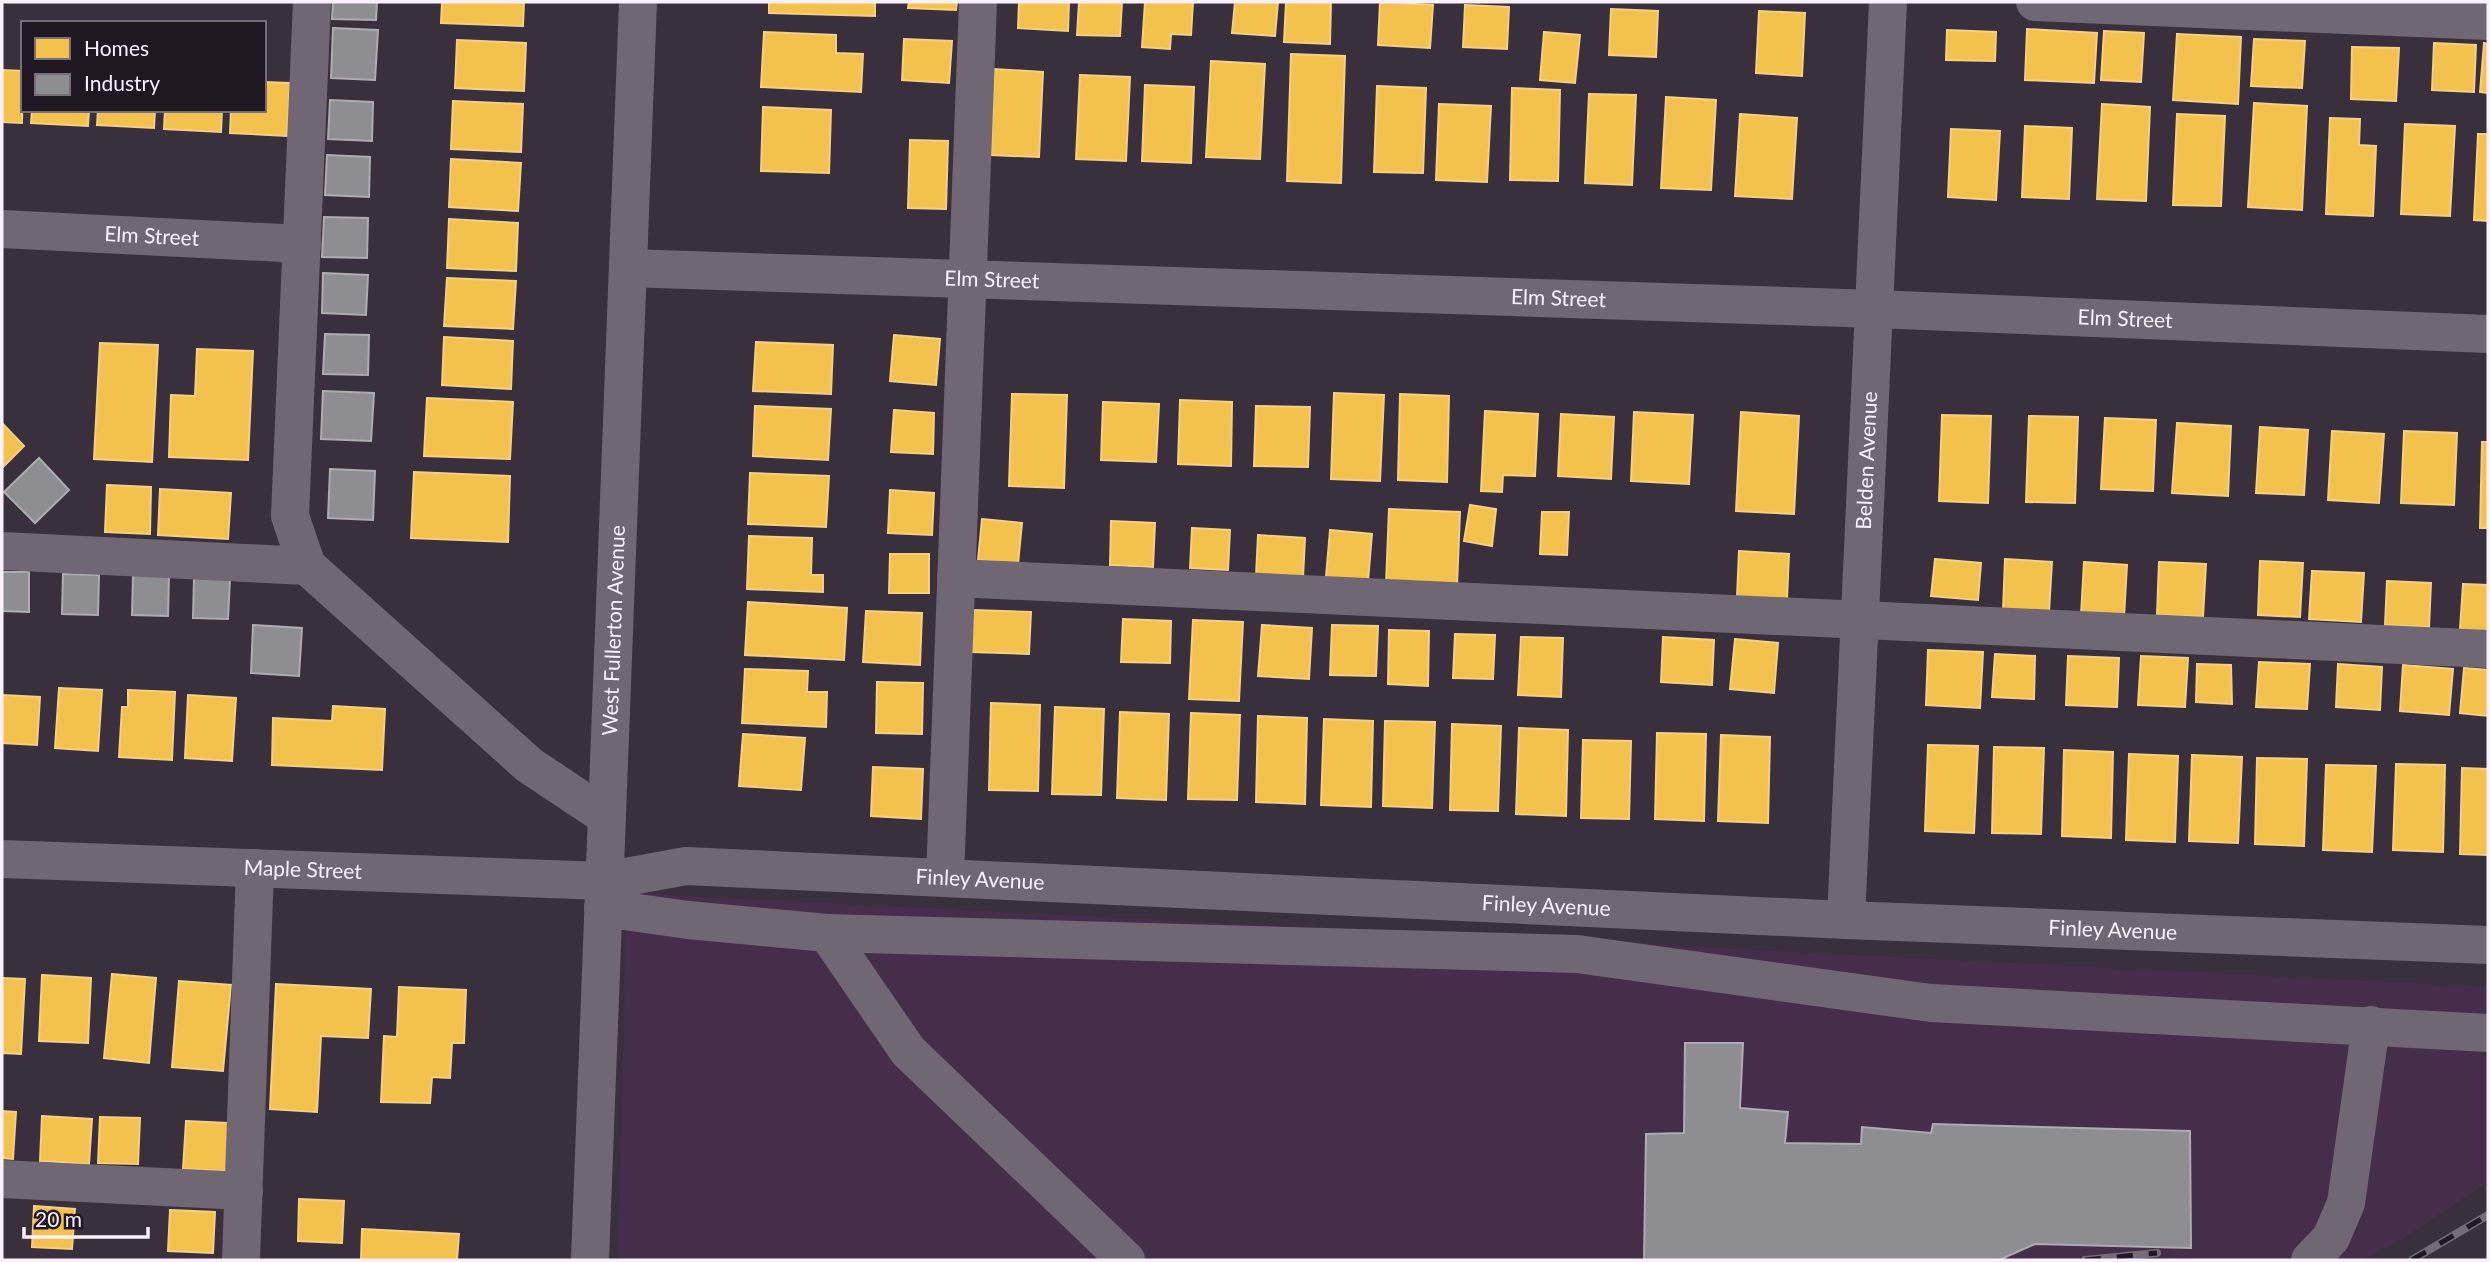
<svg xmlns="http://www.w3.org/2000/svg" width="2490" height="1262" font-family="Lato,sans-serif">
<rect width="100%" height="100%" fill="#3a303d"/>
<path fill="#442e4a" d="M627,893L2488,987V1182L2401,1240L2361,1260H618Z"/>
<path fill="#f2c14e" stroke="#f5cf83" stroke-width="2" d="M442,2H524L523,26L441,23Z
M769,2H875V16L769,13Z
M909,2H957L956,10L908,8Z
M1019,2H1069L1068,31L1018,28Z
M1079,2H1122L1120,36L1077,35Z
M1145,2H1193L1191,35L1171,34L1170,49L1142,47Z
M1235,2H1278L1275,36L1232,33Z
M1286,2H1331L1330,44L1284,42Z
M1380,2L1433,5L1430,48L1378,45Z
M1465,5L1509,7L1507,49L1463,47Z
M1611,9L1658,11L1656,57L1609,55Z
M1759,11L1805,13L1802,76L1756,73Z
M2027,29L2097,33L2094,83L2025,80Z
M1947,30L1996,32L1995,61L1946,60Z
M2104,31L2144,33L2141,82L2101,80Z
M764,32L836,35V53L863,54L861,92L761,87Z
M1544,32L1580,35L1575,83L1540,80Z
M2177,34L2241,37L2238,104L2173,100Z
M904,39L952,41L949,83L902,80Z
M2254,39L2305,41L2302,88L2251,86Z
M457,40L526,43L524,91L455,88Z
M2434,43L2476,45L2474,92L2432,90Z
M2484,43L2488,44V93L2480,92Z
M2352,47L2399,48L2396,101L2351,99Z
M1291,54L1345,56L1341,183L1287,181Z
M1211,61L1265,64L1260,159L1206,157Z
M994,69L1043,72L1039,157L991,155Z
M2,70L23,71L22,123L2,122Z
M1080,75L1130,77L1126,161L1076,159Z
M264,82L290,83L287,136L230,133L231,110H264Z
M1145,85L1194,87L1191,163L1142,161Z
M1377,86L1426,88L1423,173L1374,172Z
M1512,88L1560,90L1558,181L1510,180Z
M1589,94L1636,95L1632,185L1585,183Z
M1666,97L1716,100L1711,190L1661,188Z
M453,101L523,104L521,152L451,149Z
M2254,103L2307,106L2302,210L2248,207Z
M1439,104L1491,106L1487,182L1436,180Z
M2102,104L2150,107L2146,201L2097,199Z
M763,107L831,110L829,173L761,171Z
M32,110H89L88,126L31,123Z
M98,110H155L154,128L97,125Z
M165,110H222L221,132L164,129Z
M1740,114L1797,118L1792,199L1735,196Z
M2177,114L2225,116L2221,206L2173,205Z
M2330,118L2360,119L2359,145L2376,146L2373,216L2326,214Z
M2405,124L2455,126L2450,216L2401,214Z
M2025,126L2072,128L2069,199L2022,197Z
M1951,129L2000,131L1996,200L1948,197Z
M2478,134H2488V221L2474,220Z
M910,140L948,141L946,209L908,208Z
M451,159L521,163L518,211L449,207Z
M449,219L518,223L516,271L447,268Z
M447,278L516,281L513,329L444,326Z
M894,335L940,339L936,385L890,381Z
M444,337L513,341L511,389L442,385Z
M756,342L833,345L831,394L753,391Z
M100,343L158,345L152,462L94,459Z
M197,349L253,351L248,460L169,457L171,395L195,396Z
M1334,393L1384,395L1380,481L1331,479Z
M1012,394L1067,395L1064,488L1009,486Z
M1400,394L1449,396L1447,482L1398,480Z
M427,398L513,402L510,459L424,456Z
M1180,400L1232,402L1231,466L1178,464Z
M1103,402L1159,404L1156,462L1101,460Z
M755,406L831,409L828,460L753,456Z
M1256,406L1310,407L1308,467L1254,466Z
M894,410L934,413L933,454L891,452Z
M1485,411L1538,414L1535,476L1503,475L1502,492L1481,491Z
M1634,412L1693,415L1689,484L1631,481Z
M1741,412L1799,416L1794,514L1736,511Z
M1561,414L1614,417L1611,479L1558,476Z
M1942,415L1991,416L1988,503L1939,501Z
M2029,416L2078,417L2075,503L2026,502Z
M2105,418L2156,420L2153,491L2101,489Z
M2,423L24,446L2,468Z
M2177,423L2231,426L2228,496L2172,493Z
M2260,427L2308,430L2304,495L2256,493Z
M2332,431L2384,434L2379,503L2328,500Z
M2404,431L2457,433L2454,505L2401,503Z
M2482,442H2488V528H2480Z
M414,472L510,476L508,542L411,538Z
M750,473L829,476L826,527L748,524Z
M107,485L151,487L150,534L105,532Z
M160,489L231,493L228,539L158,535Z
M890,490L934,493L932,535L888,533Z
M1470,505L1496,509L1492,546L1464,541Z
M1389,509L1460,512L1457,587L1386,584Z
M1542,512H1569L1567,555L1540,554Z
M982,519L1022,523L1018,564L978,560Z
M1111,521L1155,523L1153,567L1110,565Z
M1192,528L1230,530L1228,570L1190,568Z
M1330,530L1372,534L1368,581L1326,577Z
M1258,535L1305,538L1303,578L1256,576Z
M749,536L812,538L811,575H823V592L747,589Z
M1739,551L1789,554L1787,599L1737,597Z
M890,554H929V593H889Z
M1935,559L1981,563L1978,600L1931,596Z
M2005,559L2052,562L2049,612L2003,610Z
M2260,561L2303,563L2300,617L2258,615Z
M2084,562L2127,565L2124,617L2081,615Z
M2159,562L2206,564L2203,617L2157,615Z
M2312,571L2364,573L2361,622L2309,619Z
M2387,581L2431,583L2429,627L2385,625Z
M2463,584L2488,585V631L2460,629Z
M748,602L847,608L844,660L745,655Z
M973,610L1031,612L1029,654L971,652Z
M866,611L922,613L920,665L863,662Z
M1123,619L1171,621L1170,663L1121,662Z
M1193,620L1243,622L1239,701L1189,699Z
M1262,625L1312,628L1309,679L1258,676Z
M1332,625L1378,626L1376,676L1330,675Z
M1389,630L1429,631L1428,686L1388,684Z
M1455,634L1495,635L1493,679L1453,678Z
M1521,637L1563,638L1561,697L1518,695Z
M1663,637L1714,640L1712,685L1661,682Z
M1735,639L1778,643L1774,693L1730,689Z
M1928,650L1983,652L1980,708L1926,705Z
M1995,654L2035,656L2034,699L1992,697Z
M2068,656L2119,658L2117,707L2066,705Z
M2141,656L2188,658L2185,707L2138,705Z
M2259,662L2310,664L2307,709L2256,707Z
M2197,664L2231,665L2232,704L2196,702Z
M2338,664L2382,667L2380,710L2336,707Z
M2403,665L2453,669L2449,715L2400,711Z
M2464,668L2488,670V716L2460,713Z
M745,669L808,671L807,692H827L826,727L742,723Z
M877,682L923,683L922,734L876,733Z
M59,688L102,690L98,751L55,748Z
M128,690L175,692L172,760L119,757L122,707H128Z
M2,695L40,697L37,745L2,743Z
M188,695L236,698L232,761L185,758Z
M991,703L1040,705L1038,791L989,790Z
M333,706L385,709L382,770L272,765L273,718L332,721Z
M1055,707L1104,709L1101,795L1052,794Z
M1120,712L1169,714L1166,800L1117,798Z
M1191,713L1240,715L1237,800L1188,799Z
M1258,716L1307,718L1305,804L1256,802Z
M1324,719L1373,721L1371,807L1321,805Z
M1385,721L1435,722L1432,808L1383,806Z
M1452,724L1501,726L1498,811L1450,810Z
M1519,728L1568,730L1566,816L1516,814Z
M1657,733L1706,734L1704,821L1655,819Z
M743,734L805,738L801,790L739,786Z
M1721,735L1770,737L1768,823L1718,821Z
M1583,740L1631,741L1629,819L1581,818Z
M1928,745L1978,746L1974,833L1925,831Z
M1994,747L2044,748L2041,834L1992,833Z
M2064,750L2113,752L2111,838L2062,836Z
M2129,754L2178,756L2175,842L2126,840Z
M2192,755L2242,757L2238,843L2189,841Z
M2257,758L2307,759L2304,846L2255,844Z
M2396,764L2445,765L2443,852L2393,850Z
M2326,765L2376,766L2372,852L2323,850Z
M873,767L923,769L921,819L871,816Z
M2462,768L2488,769V855L2460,854Z
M112,974L156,978L149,1063L104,1058Z
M42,975L91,978L88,1043L39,1041Z
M2,978L25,979L21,1054L2,1053Z
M179,981L231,985L223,1071L172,1067Z
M276,984L371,989L368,1038L321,1036L317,1112L270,1109Z
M399,987L466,990L464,1043H452L450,1078L432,1077L430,1103L381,1102L384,1036L397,1037Z
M2,1111L16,1112L13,1159L2,1158Z
M42,1116L92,1119L89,1164L40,1161Z
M100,1117L140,1118L138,1164L98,1163Z
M186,1121L228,1123L226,1171L183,1169Z
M299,1199L344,1201L342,1243L298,1241Z
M34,1206L75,1209L72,1249L32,1247Z
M170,1210L215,1212L213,1253L168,1251Z
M362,1229L459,1234L457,1260H361Z"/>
<path fill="#8d8d92" stroke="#aeabb2" stroke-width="2" d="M333,2H377L376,20L332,19Z
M333,28L378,30L375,80L331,78Z
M330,100L373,102L372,141L328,139Z
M327,155L370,157L369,197L325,195Z
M324,217L368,218L367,258L322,257Z
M323,273L368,275L366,315L322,313Z
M325,334L369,335L368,375L323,374Z
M323,391L374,393L371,441L321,439Z
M39,458L69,490L35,523L4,492Z
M330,469L375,471L373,520L328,518Z
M2,572H29V612L2,611Z
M63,574L99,575L98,615L62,614Z
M133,575L169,576L168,616L132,615Z
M194,578L230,579L228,619L193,618Z
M253,625L302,628L299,676L251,673Z
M1685,1043H1743L1740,1108L1788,1112L1785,1143L1861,1144L1862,1127L1931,1133L1933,1124L2190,1131L2191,1248L2035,1244L1999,1260H1644L1646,1134L1684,1133Z"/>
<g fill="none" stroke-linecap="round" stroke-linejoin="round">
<g stroke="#716774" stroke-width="38">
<path d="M312,2L290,516L307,566L529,765L607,817"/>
<path d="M2035,2L2488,21"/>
<path id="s1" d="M2,229L302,244"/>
<path id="s2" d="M628,268L1875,309L2488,334"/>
<path d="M2,551L307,566"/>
<path d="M956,578L2488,649"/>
<path id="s3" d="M2,859L604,881L686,866L1846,920L2488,945"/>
<path d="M945,878L978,2"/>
<path d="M603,908L688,920L827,933L908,1051L1126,1260"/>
<path id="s4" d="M1846,920L1888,2"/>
<path d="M827,933L1577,954L1931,1003L2488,1033"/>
<path d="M2,1179L244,1191"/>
<path d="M241,1260L255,868"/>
<path id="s5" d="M590,1260L638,2"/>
<path d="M2310,1260L2331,1238L2346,1203L2371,1025"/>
</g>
<g stroke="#756c78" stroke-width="8">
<path id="rail" d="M2085,1260L2157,1253
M2412,1260L2488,1215"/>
</g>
<use href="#rail" stroke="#201722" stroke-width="5" stroke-dasharray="16" stroke-linecap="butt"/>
</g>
<g text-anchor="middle" stroke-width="7" stroke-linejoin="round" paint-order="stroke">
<g font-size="21" fill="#fbf1fe" stroke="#201722">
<text dy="7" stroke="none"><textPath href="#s1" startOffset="150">Elm Street</textPath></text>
<text dy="7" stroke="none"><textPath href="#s2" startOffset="364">Elm Street</textPath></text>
<text dy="7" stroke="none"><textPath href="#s2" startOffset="931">Elm Street</textPath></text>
<text dy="7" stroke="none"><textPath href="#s2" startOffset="1498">Elm Street</textPath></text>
<text dy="7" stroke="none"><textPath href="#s4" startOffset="460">Belden Avenue</textPath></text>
<text dy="7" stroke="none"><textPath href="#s5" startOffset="630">West Fullerton Avenue</textPath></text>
<text dy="7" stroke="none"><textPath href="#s3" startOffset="301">Maple Street</textPath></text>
<text dy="7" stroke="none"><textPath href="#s3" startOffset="980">Finley Avenue</textPath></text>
<text dy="7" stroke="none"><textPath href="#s3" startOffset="1547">Finley Avenue</textPath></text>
<text dy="7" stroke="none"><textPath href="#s3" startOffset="2114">Finley Avenue</textPath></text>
</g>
</g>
<rect width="2490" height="1262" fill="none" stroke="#fbf1fe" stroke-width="7"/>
<rect x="21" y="21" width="245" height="91" fill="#201722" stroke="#786e7a" stroke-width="2"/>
<rect x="35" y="38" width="35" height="21" fill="#f2c14e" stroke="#786e7a" stroke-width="2"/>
<text x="84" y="56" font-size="21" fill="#fbf1fe">Homes</text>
<rect x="35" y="74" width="35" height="21" fill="#8d8d92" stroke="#786e7a" stroke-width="2"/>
<text x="84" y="91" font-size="21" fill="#fbf1fe">Industry</text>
<path d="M24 1227v10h124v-10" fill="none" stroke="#fbf1fe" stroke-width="3.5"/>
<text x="35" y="1227" font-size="21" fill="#fbf1fe" stroke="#201722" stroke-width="5" paint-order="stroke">20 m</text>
</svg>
